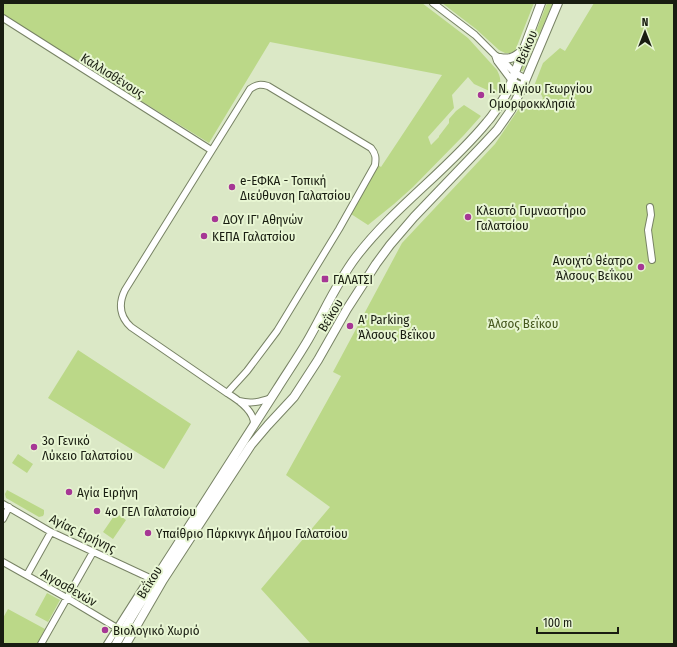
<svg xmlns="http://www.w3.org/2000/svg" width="677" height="647" font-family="'Fira Sans Condensed',sans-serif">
<rect width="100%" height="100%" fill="#dbe8c6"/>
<path fill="#bbd888" d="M3,3H422L468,38L497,70C502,80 501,84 496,94L474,84L468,77L452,95L454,108L428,137L431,145L439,137V136L449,123V119L456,111L464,105L481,116L464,135L413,187L394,204L368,225L351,214L378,165L381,167L442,75L270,42L209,143L3,15Z
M442,3H534L515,51L510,53H505L499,50L476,29Z
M547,3H553L523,71H521Z
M594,3H674V644H311L261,589L330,507L286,475L341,376L333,372L402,243L495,144L522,104L537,106L543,98L540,92L534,86L543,63L560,48L565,51Z
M78,350L191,424L164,469L48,398Z
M18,454L33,464L27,473L12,463Z
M7,490L44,510V514L43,516L39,517L6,498L5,494Z
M116,513L126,520L113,539L103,532Z
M47,593L60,600L48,622L35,615Z
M8,609L45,629L37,644H3V618Z"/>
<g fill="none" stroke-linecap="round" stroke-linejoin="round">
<g stroke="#788365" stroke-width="8">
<path id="minor" d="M433,3L475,35L495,55L500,58L515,73L526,79
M3,18L211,150
M495,55L497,61L512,81L523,86
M650,207L651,215L648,230L652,260
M227,393L247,371L277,331L339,229L375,165C376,158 376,154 371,148L268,86C261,84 257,84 250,89L125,290C118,304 120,317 131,327L227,393C237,399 254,411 254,424
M239,401C251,404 260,402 271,398
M3,504L51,532L154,580
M3,519L9,507
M3,562L67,598L117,628L122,633
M27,575L51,532
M41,644L93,552
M107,644L149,578"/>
</g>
<g stroke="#788365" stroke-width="10">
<path id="major" d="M500,58C510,60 515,57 522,51
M116,644C139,603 165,564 190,525C219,480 248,434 277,389C287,373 298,357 308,340C324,312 337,282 356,257C394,207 447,171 487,122C495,113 502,101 508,91L541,3
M126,644L163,580L251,445L268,425L294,397L318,360L347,309L376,264L390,245L414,217L483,145L497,130L511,110L523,86L558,3"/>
</g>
<use href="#minor" stroke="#fff" stroke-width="6"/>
<use href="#major" stroke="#fff" stroke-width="8"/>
</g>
<g fill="#a63795" stroke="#e8f6d3" stroke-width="1.5">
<circle cx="481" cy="95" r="4"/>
<circle cx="232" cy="187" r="4"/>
<circle cx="468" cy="217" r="4"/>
<circle cx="215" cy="219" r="4"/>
<circle cx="204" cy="236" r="4"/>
<circle cx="641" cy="267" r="4"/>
<rect x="321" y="275" width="8" height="8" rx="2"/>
<circle cx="350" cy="326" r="4"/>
<circle cx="34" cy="447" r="4"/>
<circle cx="69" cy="492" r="4"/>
<circle cx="97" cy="511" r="4"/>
<circle cx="148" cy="533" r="4"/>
<circle cx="105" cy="630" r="4"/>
</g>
<g text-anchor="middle" stroke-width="4" stroke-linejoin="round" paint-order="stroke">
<g font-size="13" fill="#191d11" stroke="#e8f6d3">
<text transform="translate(526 47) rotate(-67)" y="5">Βεΐκου</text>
<text transform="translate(113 75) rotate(32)" y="5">Καλλισθένους</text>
<text transform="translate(330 315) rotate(-59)" y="5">Βεΐκου</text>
<text transform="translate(83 533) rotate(26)" y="5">Αγίας Ειρήνης</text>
<text transform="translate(149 582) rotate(-58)" y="5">Βεΐκου</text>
<text transform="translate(69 587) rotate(30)" y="5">Αιγοσθενών</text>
</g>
<g font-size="13" fill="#191d11" stroke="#e8f6d3" text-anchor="start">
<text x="489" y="93">Ι. Ν. Αγίου Γεωργίου<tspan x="489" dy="15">Ομορφοκκλησιά</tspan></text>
<text x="240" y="185">e-ΕΦΚΑ - Τοπική<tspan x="240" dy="15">Διεύθυνση Γαλατσίου</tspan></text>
<text x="476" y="215">Κλειστό Γυμναστήριο<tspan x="476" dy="15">Γαλατσίου</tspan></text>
<text x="223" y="224">ΔΟΥ ΙΓ' Αθηνών</text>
<text x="212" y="241">ΚΕΠΑ Γαλατσίου</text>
<text x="633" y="265" text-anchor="end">Ανοιχτό θέατρο<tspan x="633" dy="15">Άλσους Βεΐκου</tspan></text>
<text x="333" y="284">ΓΑΛΑΤΣΙ</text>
<text x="358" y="324">Α' Parking<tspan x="358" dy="15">Άλσους Βεΐκου</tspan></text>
<text x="42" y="445">3ο Γενικό<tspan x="42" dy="15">Λύκειο Γαλατσίου</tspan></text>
<text x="77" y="497">Αγία Ειρήνη</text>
<text x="105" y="516">4ο ΓΕΛ Γαλατσίου</text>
<text x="156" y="538">Υπαίθριο Πάρκινγκ Δήμου Γαλατσίου</text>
<text x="113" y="635">Βιολογικό Χωριό</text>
</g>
<g font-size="13" fill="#46581e" stroke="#e8f6d3">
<text x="523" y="328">Άλσος Βεΐκου</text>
</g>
</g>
<rect width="677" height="647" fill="none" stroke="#191d11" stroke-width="8"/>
<g transform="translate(645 32)" stroke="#e8f6d3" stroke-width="3" paint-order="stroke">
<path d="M0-3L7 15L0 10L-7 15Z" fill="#191d11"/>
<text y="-6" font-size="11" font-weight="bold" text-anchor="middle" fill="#191d11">N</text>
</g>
<path d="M537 627v6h81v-6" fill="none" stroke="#191d11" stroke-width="2"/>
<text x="543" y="627" font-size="12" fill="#191d11" stroke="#e8f6d3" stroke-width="3" paint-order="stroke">100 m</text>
</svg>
